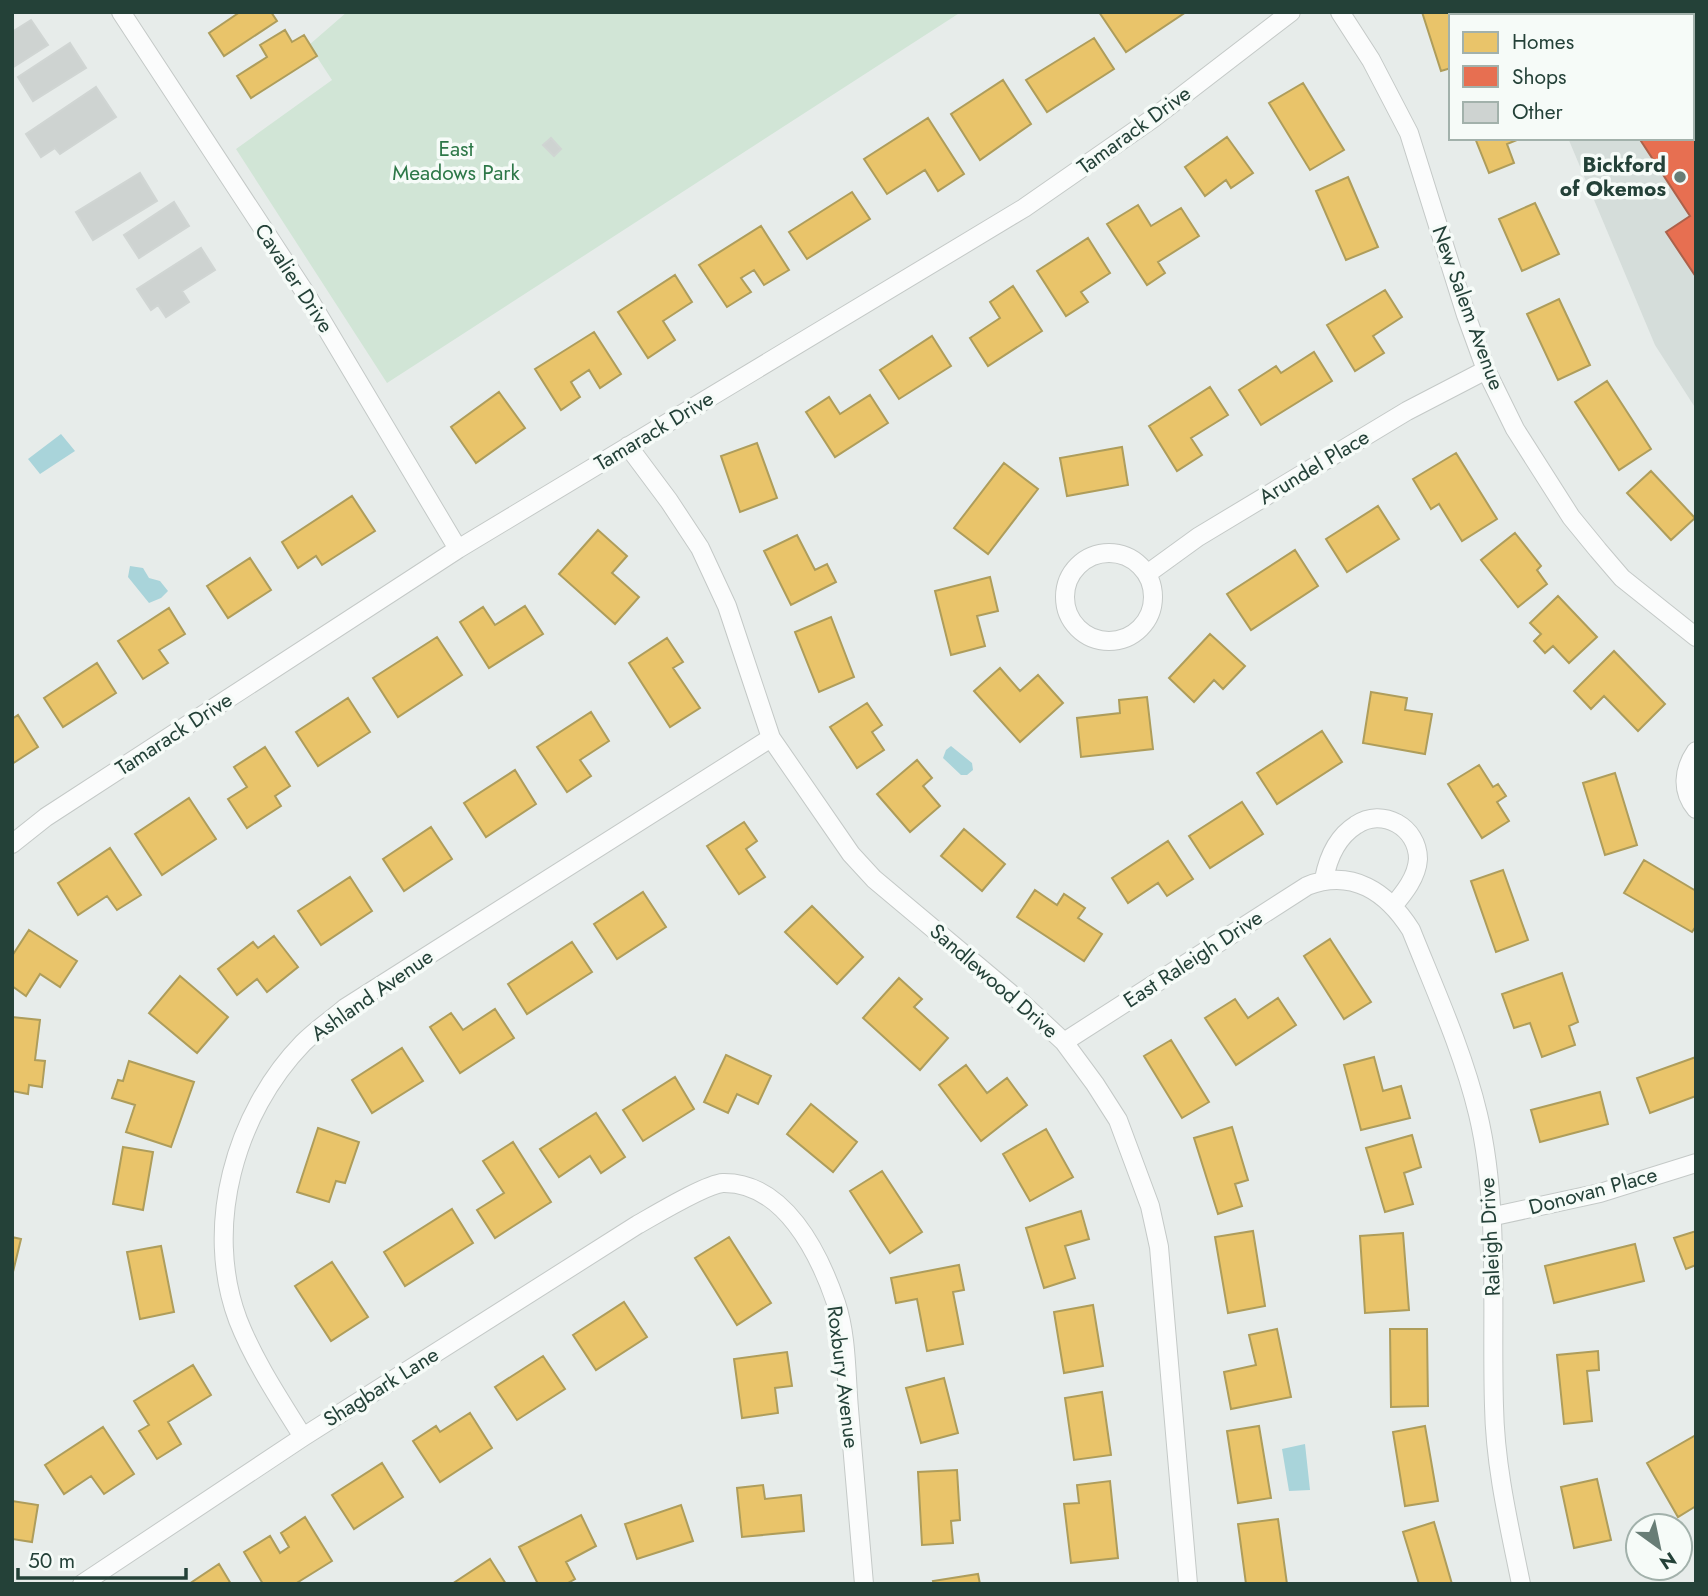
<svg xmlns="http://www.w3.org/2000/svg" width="1708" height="1596" font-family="Jost,sans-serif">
<rect width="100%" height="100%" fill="#e7ecea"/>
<path fill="#d5ddda" d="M1572,12H1696V409L1655,345L1568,138H1692V16H1566Z"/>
<path fill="#d1e5d6" d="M347,12H961L387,383L236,149L332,80L309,45Z"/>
<path fill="#a9d4da" d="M61,434L75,451L40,474L28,459Z
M130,566L143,568L149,578L160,581L168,591L161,598L149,603L128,577Z
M951,746L972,763L973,770L967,775H961L943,758L946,750Z
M1305,1444L1310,1490L1289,1491L1282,1449Z"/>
<path fill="#e9c46a" stroke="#ae9d5b" stroke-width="2" d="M240,12H271L277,21L224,56L209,33Z
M1099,12H1186L1126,52Z
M1422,12H1463L1464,16H1451V68L1441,71Z
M285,30L292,42L304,35L317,56L251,98L237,76L267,57L260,45Z
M1094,38L1114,69L1047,112L1026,80Z
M1003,80L1031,124L980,160L951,114Z
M1303,83L1344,150L1310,170L1269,103Z
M928,118L964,174L938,191L925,170L887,194L864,159Z
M1227,137L1253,173L1231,188L1226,180L1205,196L1185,167Z
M1475,138H1516L1517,140L1507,144L1514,163L1489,173Z
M1348,177L1378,247L1346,260L1316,191Z
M852,192L870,219L807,259L789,232Z
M1535,203L1559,254L1522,271L1499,219Z
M1138,205L1151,226L1181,208L1199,236L1158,262L1165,273L1147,285L1107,224Z
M761,226L789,270L764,285L754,270L741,278L751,292L727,307L699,265Z
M1088,238L1110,273L1081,292L1088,302L1066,316L1037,271Z
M675,275L692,302L663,321L675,340L648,358L618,312Z
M1013,286L1042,331L988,366L970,338L1000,318L990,302Z
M1385,290L1402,317L1373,336L1384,353L1355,371L1327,325Z
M1559,299L1590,365L1558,380L1527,314Z
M594,332L621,374L600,388L589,370L571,382L580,397L561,410L535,369Z
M932,336L951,366L899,399L880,370Z
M1314,352L1332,381L1261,425L1239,390L1276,366L1281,373Z
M1607,381L1651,449L1619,470L1575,402Z
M1210,387L1228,415L1191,438L1202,455L1177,471L1149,426Z
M499,392L525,428L476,463L451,427Z
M870,395L888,423L835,457L806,412L829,397L840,414Z
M757,443L777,498L740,512L721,456Z
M1122,447L1128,485L1067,496L1060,458Z
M1456,453L1497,519L1462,541L1439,504L1431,509L1413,479Z
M1004,463L1038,489L988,554L954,528Z
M1651,471L1695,518L1671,540L1627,493Z
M352,496L375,531L322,565L316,556L298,568L282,542Z
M1378,506L1399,539L1347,572L1326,539Z
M598,530L627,556L612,573L639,597L615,624L559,574Z
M1515,533L1541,566L1537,570L1547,584L1518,607L1481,560Z
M797,535L815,570L827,564L836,582L791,605L764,551Z
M1295,550L1318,586L1251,630L1227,594Z
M250,558L271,590L228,618L207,586Z
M990,577L998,611L977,616L985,646L951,655L935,591Z
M1558,596L1597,637L1569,663L1553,646L1545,653L1534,641L1541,634L1530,623Z
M525,606L543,634L489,668L460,622L483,607L495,625Z
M169,608L185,634L159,650L168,663L143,679L118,641Z
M831,617L854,677L819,692L795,632Z
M1210,634L1245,666L1223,689L1214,680L1194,702L1169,678Z
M437,637L462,675L398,717L373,678Z
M667,638L683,662L673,668L700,708L670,727L629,663Z
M1614,651L1665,704L1638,731L1604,696L1591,709L1574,691Z
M97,663L116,693L63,727L44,698Z
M1000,668L1020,691L1038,675L1063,703L1020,742L974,691Z
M1371,692L1407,698L1405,710L1432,714L1425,754L1363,743Z
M1147,697L1153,749L1081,757L1077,718L1120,713L1119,700Z
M348,698L370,732L318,766L296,732Z
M867,703L882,725L872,732L884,750L857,768L830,727Z
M591,712L609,741L580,760L591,776L567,792L537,747Z
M18,715L38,747L12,764V719Z
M1322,731L1342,762L1277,804L1257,773Z
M265,747L290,786L275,796L281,806L247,828L228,799L247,787L234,767Z
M917,760L932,778L923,786L940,806L910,832L877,794Z
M1479,765L1493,787L1498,784L1506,796L1497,802L1509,821L1482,838L1448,784Z
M515,770L536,804L486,837L464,803Z
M1615,773L1637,845L1605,855L1583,783Z
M189,798L216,839L162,875L135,834Z
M1242,802L1263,834L1210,868L1189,836Z
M744,822L757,841L746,849L765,877L739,894L707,846Z
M431,827L452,859L404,891L383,859Z
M964,829L1005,864L982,891L941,856Z
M1168,841L1193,879L1167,896L1158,883L1128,903L1112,878Z
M110,848L141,895L117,910L107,896L78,915L58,883Z
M1644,860L1696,891V926L1692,932L1624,893Z
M1503,870L1528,940L1496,952L1471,881Z
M350,877L372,911L321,945L298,911Z
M1035,890L1057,905L1064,894L1085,908L1078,918L1102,934L1084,961L1017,917Z
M643,892L666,927L617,959L594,924Z
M812,906L863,957L837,984L785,932Z
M29,930L77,961L60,987L40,974L26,996L12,986V956Z
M274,936L298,967L267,992L257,979L237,995L218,969L253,942L258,948Z
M1330,939L1371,1002L1344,1019L1304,956Z
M572,942L592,972L527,1014L508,984Z
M1562,973L1578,1022L1569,1026L1575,1045L1542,1057L1530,1023L1514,1028L1502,994Z
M180,976L228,1017L197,1053L149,1013Z
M899,978L922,999L914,1007L948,1038L920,1070L863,1018Z
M1278,998L1296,1025L1236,1065L1205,1018L1235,999L1248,1018Z
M495,1009L514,1038L460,1073L430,1027L451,1013L463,1030Z
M12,1017L40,1020L35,1060L45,1061L42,1087L29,1085L28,1094L12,1091Z
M1171,1040L1209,1102L1182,1118L1144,1056Z
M402,1048L423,1081L372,1113L352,1080Z
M726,1055L771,1076L758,1104L737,1094L728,1113L704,1102Z
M1374,1057L1383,1091L1401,1086L1410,1118L1361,1130L1344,1065Z
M1696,1057V1096L1650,1113L1637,1078Z
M129,1061L194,1082L171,1147L126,1132L135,1105L112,1098L118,1080L123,1081Z
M966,1065L987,1093L1007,1078L1027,1105L981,1141L939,1085Z
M675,1077L694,1109L643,1141L623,1110Z
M1600,1092L1608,1124L1540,1142L1531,1110Z
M811,1104L857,1142L833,1172L787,1134Z
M596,1113L625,1157L601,1173L590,1156L559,1177L540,1149Z
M1232,1127L1248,1180L1235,1184L1242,1206L1218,1214L1194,1138Z
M318,1128L359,1142L345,1183L336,1181L329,1202L297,1192Z
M1046,1129L1073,1177L1030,1201L1003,1154Z
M1412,1135L1421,1167L1404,1173L1413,1204L1385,1212L1366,1148Z
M513,1142L551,1202L495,1238L477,1210L504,1193L483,1161Z
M123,1147L153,1152L143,1210L113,1204Z
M882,1171L922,1232L890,1253L850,1191Z
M452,1209L473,1243L405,1286L384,1252Z
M1081,1211L1089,1239L1065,1246L1075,1278L1044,1288L1026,1228Z
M1253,1231L1265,1306L1228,1313L1215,1237Z
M1696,1231V1265L1686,1269L1674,1238Z
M1403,1233L1409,1310L1365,1313L1360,1236Z
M12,1237L21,1239L12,1276Z
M729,1237L771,1303L737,1325L695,1258Z
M1635,1244L1644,1281L1554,1303L1545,1266Z
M161,1246L174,1312L140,1319L127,1252Z
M332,1262L368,1317L331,1341L295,1286Z
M959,1265L964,1290L953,1292L963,1344L927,1351L917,1299L896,1303L891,1278Z
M624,1302L647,1337L596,1370L573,1335Z
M1093,1305L1103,1366L1064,1373L1054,1312Z
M1277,1329L1291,1397L1231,1409L1224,1372L1256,1365L1249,1335Z
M1390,1329H1427L1428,1406L1391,1407Z
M1598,1351L1599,1370L1587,1371L1592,1421L1564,1424L1557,1355Z
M787,1352L792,1386L775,1388L778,1413L742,1418L734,1359Z
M543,1356L565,1389L517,1420L495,1387Z
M193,1365L211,1395L168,1422L181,1444L157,1459L139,1431L149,1425L134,1401Z
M944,1378L958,1433L921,1443L906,1388Z
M1102,1392L1111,1455L1074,1460L1065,1398Z
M470,1413L492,1448L440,1482L413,1441L436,1426L440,1432Z
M1259,1426L1271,1498L1238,1503L1227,1431Z
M1425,1426L1438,1501L1405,1506L1393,1432Z
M103,1427L134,1474L104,1494L91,1476L64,1494L45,1465Z
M1696,1435V1506L1678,1517L1647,1463Z
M382,1463L403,1497L354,1529L332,1495Z
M957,1470L960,1520L951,1521L953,1543L922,1545L918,1472Z
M1597,1479L1611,1540L1574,1548L1561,1487Z
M1110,1481L1118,1558L1071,1563L1064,1504L1079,1503L1077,1485Z
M763,1485L765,1499L801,1495L804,1531L742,1537L737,1488Z
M12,1501L38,1505L32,1542L12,1539Z
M681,1505L693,1541L637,1559L625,1524Z
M581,1515L596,1546L566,1562L575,1579L566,1584H538L519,1547Z
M305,1517L332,1561L295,1584H263L244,1552L270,1536L280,1553L289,1547L281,1533Z
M1278,1519L1287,1584H1246L1238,1524Z
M1434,1522L1452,1584H1419L1403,1532Z
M490,1559L506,1584H452Z
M219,1564L231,1584H189Z
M978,1574L980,1584H934L933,1581Z"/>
<path fill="#e76f51" stroke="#ac614a" stroke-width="2" d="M1696,63V122L1692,124V65Z
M1692,131L1696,136V277L1666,232L1690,216L1639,138H1692Z"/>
<path fill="#ced3d1" stroke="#d0d5d3" stroke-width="2" d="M31,20L48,45L12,68V32Z
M70,43L86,68L33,101L18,77Z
M96,87L116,117L60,154L55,148L41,157L26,134Z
M551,138L561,149L554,156L543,145Z
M140,173L157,201L93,240L76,212Z
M174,202L189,226L139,258L124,235Z
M201,248L215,270L182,291L189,302L166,317L158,305L151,310L137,289Z"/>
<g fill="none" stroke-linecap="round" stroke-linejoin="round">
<g stroke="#c4c9c7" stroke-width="20">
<path id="minor" d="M121,12L306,294L458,549
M1340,12L1371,60L1409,133L1466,315L1486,370L1515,429L1571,517L1598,550L1622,578L1696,637
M628,446L669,501L700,548L727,606L771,738L851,854L874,879L1022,1003L1064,1042L1095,1084L1118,1120L1150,1206L1159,1247L1188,1584
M1065 597a44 44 0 1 1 88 0a44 44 0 1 1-88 0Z
M1147,574L1198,537L1407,411L1486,370
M1696,751C1683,770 1681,791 1696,809
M12,844L46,817L458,549L1024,208L1152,119L1291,12
M1324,879C1328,858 1337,837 1356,825C1382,807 1418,827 1418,859C1417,877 1404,893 1393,906
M1064,1042L1307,886C1352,868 1387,892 1411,930C1435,990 1463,1051 1478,1114C1500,1206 1491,1311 1494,1406C1495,1466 1509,1525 1521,1584
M1490,1217L1600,1193L1696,1163
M303,1437C280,1400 254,1361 238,1320C203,1227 235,1113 303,1043C316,1030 331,1020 345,1008L771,738
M82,1584L303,1437L637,1225C655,1215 706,1184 723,1183C784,1182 819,1253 836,1303C847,1336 846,1374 849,1409C854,1467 859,1525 864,1584"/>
</g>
<use href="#minor" stroke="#fbfcfc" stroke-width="18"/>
</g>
<circle fill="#687d76" stroke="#f6fbf8" stroke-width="2.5" cx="1680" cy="177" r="7"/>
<g text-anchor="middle" stroke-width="7" stroke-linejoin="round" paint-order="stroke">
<g font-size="21" fill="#244138" stroke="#f6fbf8">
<text transform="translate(1134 130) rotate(-36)" y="7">Tamarack Drive</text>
<text transform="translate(294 278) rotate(57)" y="7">Cavalier Drive</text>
<text transform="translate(1468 308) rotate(70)" y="7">New Salem Avenue</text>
<text transform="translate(654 431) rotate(-31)" y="7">Tamarack Drive</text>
<text transform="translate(1314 467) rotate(-31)" y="7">Arundel Place</text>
<text transform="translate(174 734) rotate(-33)" y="7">Tamarack Drive</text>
<text transform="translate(1193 959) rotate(-33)" y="7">East Raleigh Drive</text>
<text transform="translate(994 981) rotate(41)" y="7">Sandlewood Drive</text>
<text transform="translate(372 995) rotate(-35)" y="7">Ashland Avenue</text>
<text transform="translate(1593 1191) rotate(-15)" y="7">Donovan Place</text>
<text transform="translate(1490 1237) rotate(-93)" y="7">Raleigh Drive</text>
<text transform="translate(843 1377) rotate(83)" y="7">Roxbury Avenue</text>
<text transform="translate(381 1387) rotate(-32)" y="7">Shagbark Lane</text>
</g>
<g font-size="21" fill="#2d7848" stroke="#f6fbf8">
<text x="456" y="156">East<tspan x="456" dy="24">Meadows Park</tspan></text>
</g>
<g font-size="21" font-weight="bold" fill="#244138" stroke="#f6fbf8" text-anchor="end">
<text x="1666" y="172">Bickford<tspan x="1666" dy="24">of Okemos</tspan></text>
</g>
</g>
<rect width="1708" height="1596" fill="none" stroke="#244138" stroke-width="28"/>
<rect x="1449" y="14" width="245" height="126" fill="#f6fbf8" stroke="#a2b1ab" stroke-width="2"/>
<rect x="1463" y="32" width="35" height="21" fill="#e9c46a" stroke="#a2b1ab" stroke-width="2"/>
<text x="1512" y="49" font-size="21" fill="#244138">Homes</text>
<rect x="1463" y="66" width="35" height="21" fill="#e76f51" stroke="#a2b1ab" stroke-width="2"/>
<text x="1512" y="84" font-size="21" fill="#244138">Shops</text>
<rect x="1463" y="102" width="35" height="21" fill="#ced3d1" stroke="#a2b1ab" stroke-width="2"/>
<text x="1512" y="119" font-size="21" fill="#244138">Other</text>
<g transform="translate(1659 1547) rotate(147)"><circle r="33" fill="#f6fbf8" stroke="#a2b1ab" stroke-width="2"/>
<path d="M0-5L12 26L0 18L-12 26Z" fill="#687d76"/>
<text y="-10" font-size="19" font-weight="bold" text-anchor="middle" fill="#244138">N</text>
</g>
<path d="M18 1568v10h168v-10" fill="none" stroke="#244138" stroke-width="3.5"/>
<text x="28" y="1568" font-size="21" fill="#244138" stroke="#f6fbf8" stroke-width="5" paint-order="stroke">50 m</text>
</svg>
